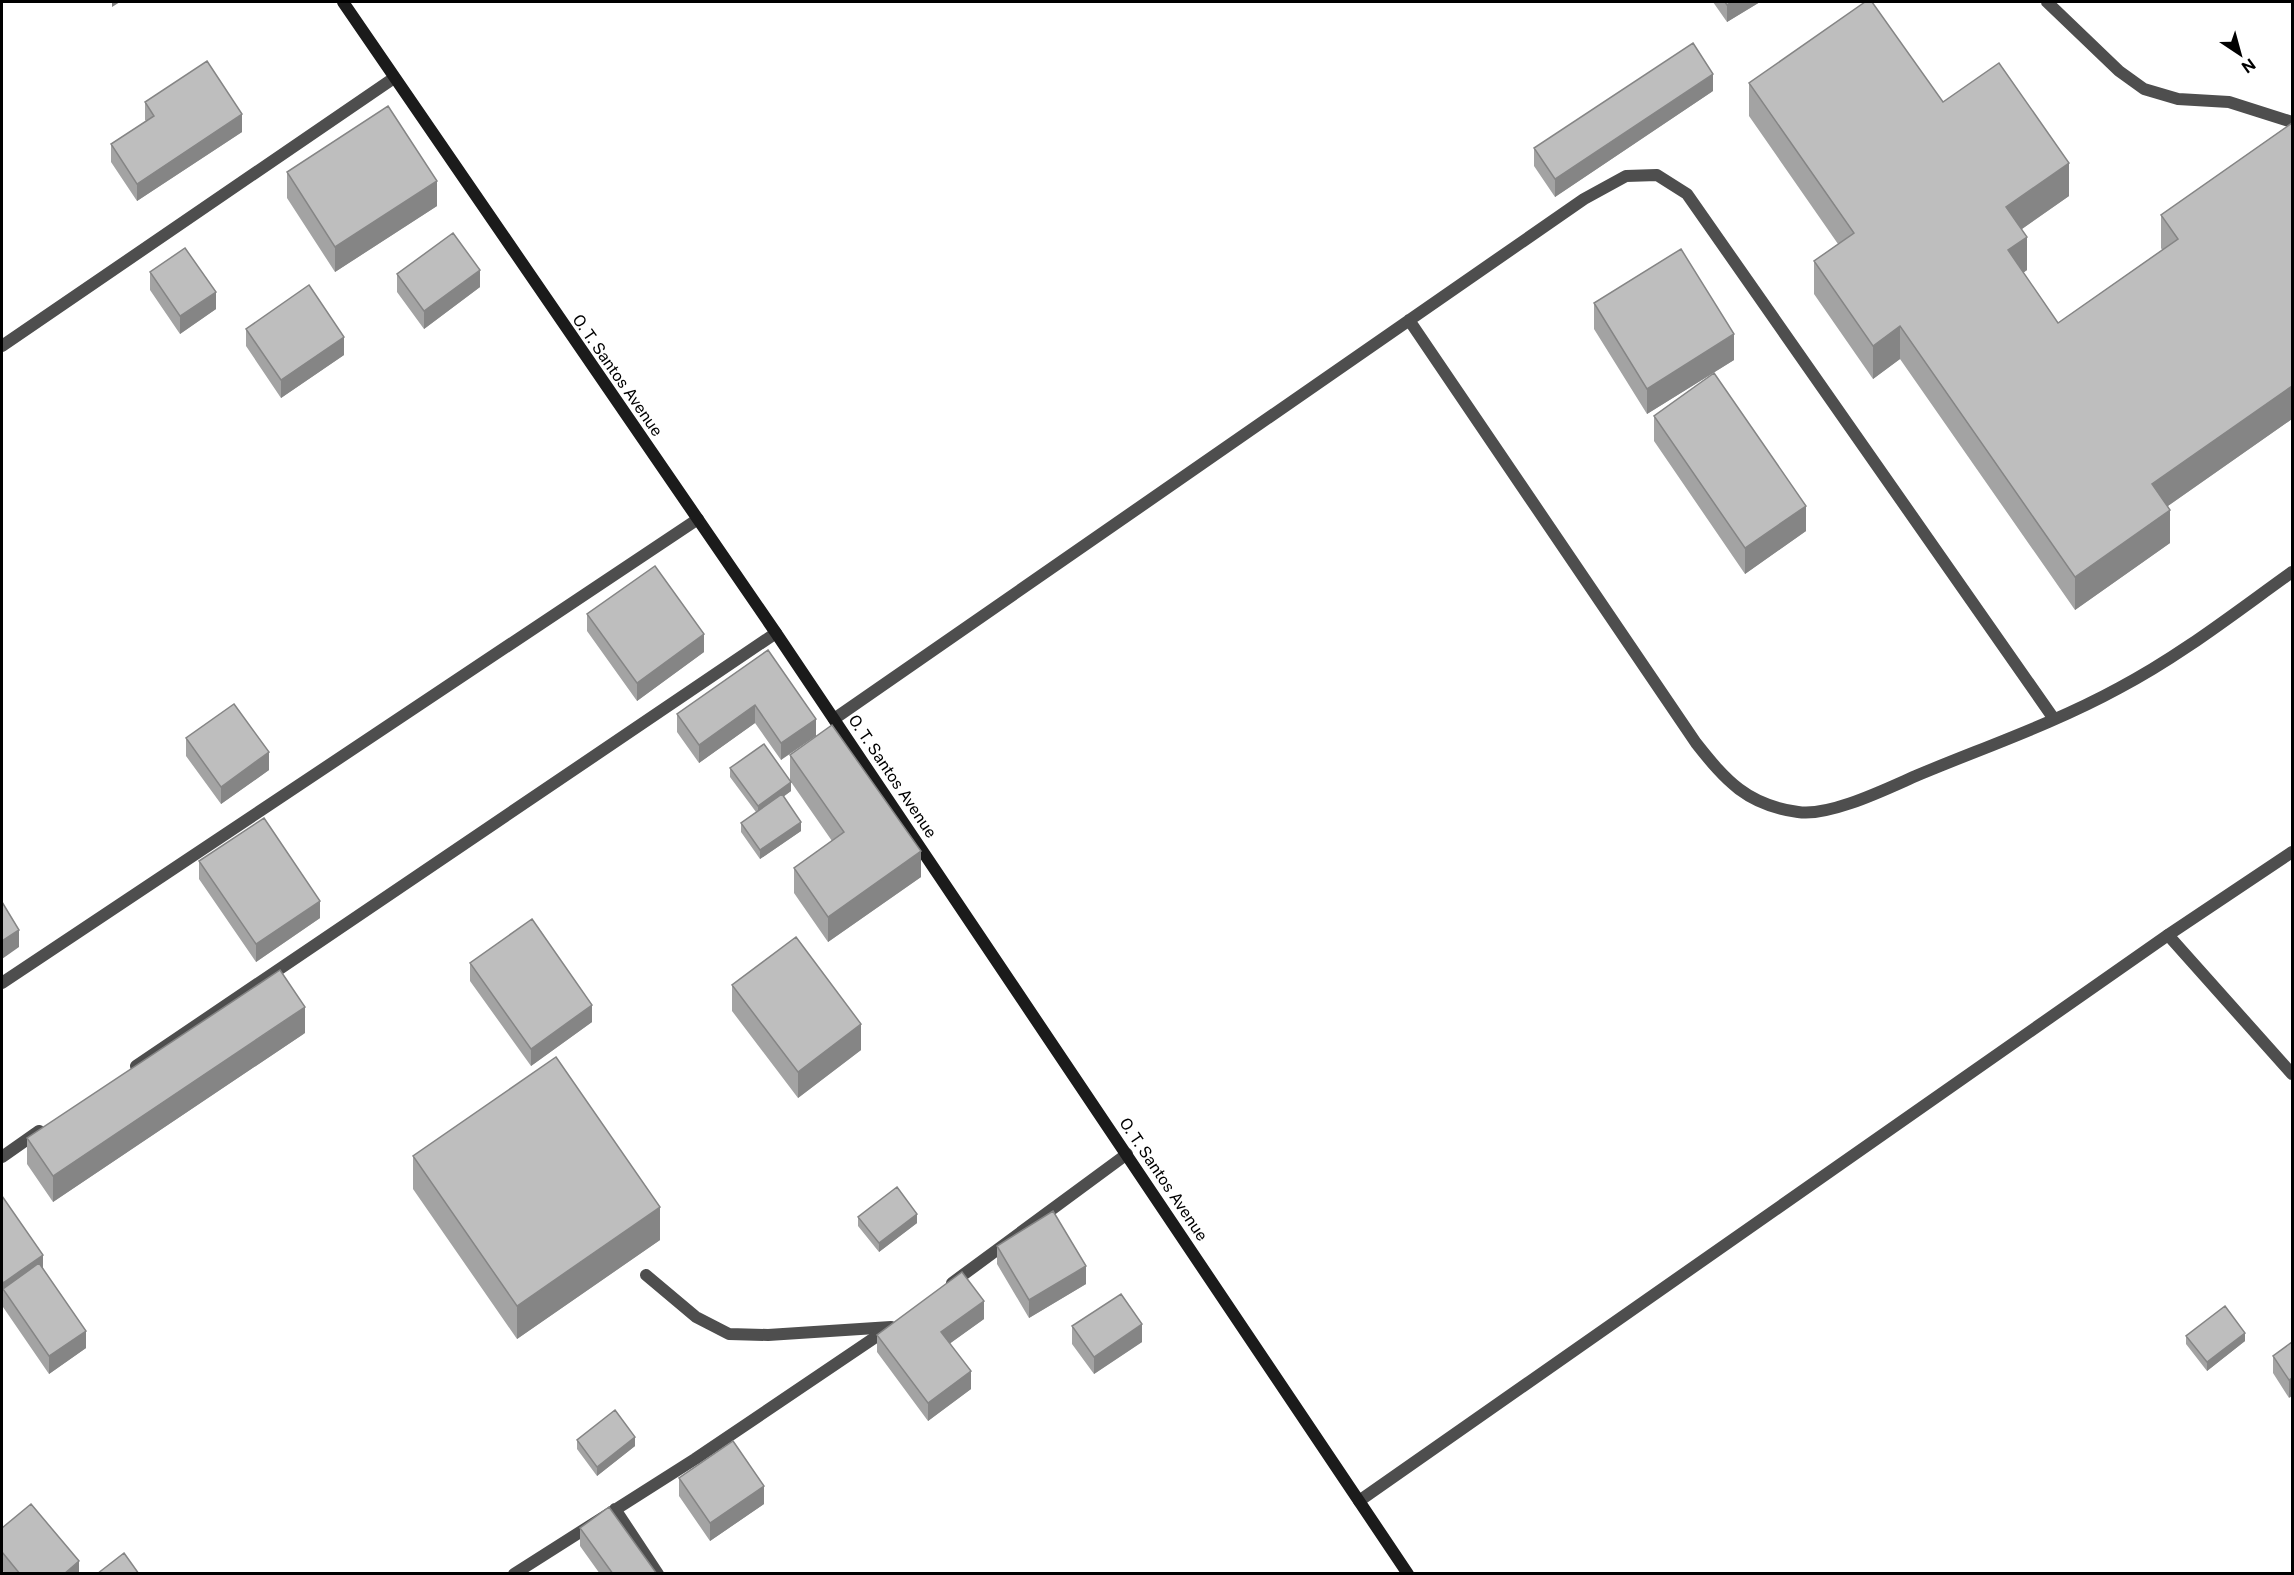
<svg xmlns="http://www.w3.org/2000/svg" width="2294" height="1575" font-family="'Public Sans',sans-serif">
<rect width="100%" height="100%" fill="#fff"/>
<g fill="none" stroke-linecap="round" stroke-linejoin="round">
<path stroke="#4e4e4e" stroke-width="12" d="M2047,2L2119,71L2144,89L2178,99L2229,102L2292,122
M1409,320L1696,743C1726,781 1747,805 1798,812C1830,817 1888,788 1918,775C1985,747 2055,723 2119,688C2180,656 2236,612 2292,572
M834,719L1584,199L1626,176L1657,175L1687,194L2054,719
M2168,935L2292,1074
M646,1275L696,1317L729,1334L768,1335L891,1327"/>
<path stroke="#4e4e4e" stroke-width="12" d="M2,346L394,78
M2,983L698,519
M136,1066L776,633
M2,1157L39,1131
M952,1283L1127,1154
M1359,1501L2168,935L2292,852
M615,1509L658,1574
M514,1574L695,1459L889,1328"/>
<path stroke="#1b1b1b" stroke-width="12" d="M343,2L776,633L1408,1574"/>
</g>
<path fill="#a3a3a3" d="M1713,2H1760L1727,22Z
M1749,83L1943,102L2069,196L2022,229L2027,270L2023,273L2058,323L2162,250L2161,248V215L2292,123V419L2168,506L2170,543L2075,610L1900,359L1873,379L1814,294V261L1838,244L1749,116Z
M1713,91L1555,197L1534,166V148Z
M145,102L242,132L137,201L111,162V144L146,121L145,120Z
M287,172L437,206L335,272L287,198Z
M150,272L216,309L180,334L150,290Z
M397,274L480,287L424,329L397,292Z
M1594,303L1734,360L1647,414L1594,329Z
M246,329L344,355L281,398L246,346Z
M1654,416L1806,531L1745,574L1654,441Z
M587,614L704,652L637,701L587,631Z
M768,650L816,719L781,760L755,723L699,763L677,732V714Z
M186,738L269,770L221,804L186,756Z
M790,755L921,877L828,942L794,893V868L832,841L791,782V791L783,797L801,831L760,859L741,832V823L756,812L730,777V768L790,780Z
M199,861L320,918L256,962L199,879Z
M470,963L592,1022L531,1066L470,981Z
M732,985L861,1050L798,1098L732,1011Z
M305,1033L53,1202L27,1164V1138Z
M413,1156L660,1240L517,1339L413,1189Z
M2,1196L43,1269L86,1348L49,1374L3,1307V1299L2,1298Z
M858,1217L917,1223L879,1252L858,1226Z
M997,1246L1086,1284L1029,1318L997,1264Z
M984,1319L950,1343L971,1389L928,1421L877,1352V1335Z
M1072,1326L1142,1342L1094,1374L1072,1344Z
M2186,1336L2245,1341L2207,1371L2186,1344Z
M2292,1342L2289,1398L2273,1373V1356Z
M577,1440L635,1446L597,1476L577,1449Z
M679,1478L764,1504L710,1541L679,1496Z
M2,1528L79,1574H5L2,1570Z
M580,1528L657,1574H600L580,1546Z"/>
<path fill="#858585" d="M112,2H120L112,7Z
M1732,2H1760L1727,22V5Z
M1713,74V91L1555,197V179Z
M242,114V132L137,201V184Z
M2069,163V196L2006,240V207Z
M437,181V206L335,272V247Z
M2027,237V270L2008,283V250Z
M480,270V287L424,329V311Z
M216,292V309L180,334V316Z
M1900,326V359L1873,379V346Z
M1734,334V360L1647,414V389Z
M344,337V355L281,398V380Z
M2292,386V419L2152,517V484Z
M1806,506V531L1745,574V548Z
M2170,510V543L2075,610V577Z
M704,634V652L637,701V683Z
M755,705V723L699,763V745Z
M816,719V736L781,760V743Z
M269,752V770L221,804V787Z
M791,782V791L758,815V806Z
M801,822V831L760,859V850Z
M921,851V877L828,942V917Z
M320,901V918L256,962V944Z
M19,930V947L2,959V941Z
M592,1005V1022L531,1066V1049Z
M305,1007V1033L53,1202V1176Z
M861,1024V1050L798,1098V1072Z
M660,1207V1240L517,1339V1306Z
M917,1214V1223L879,1252V1243Z
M43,1255V1273L3,1291V1283Z
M1086,1266V1284L1029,1318V1300Z
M984,1301V1319L941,1350V1332Z
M1142,1324V1342L1094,1374V1357Z
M86,1331V1348L49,1374V1356Z
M2245,1333V1341L2207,1371V1362Z
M971,1371V1389L928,1421V1403Z
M2292,1378V1396L2289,1398V1380Z
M635,1437V1446L597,1476V1467Z
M764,1486V1504L710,1541V1523Z
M79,1561V1574H64Z"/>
<path fill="#bebebe" stroke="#858585" stroke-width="1.5" d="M1725,2H1732L1727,5Z
M1865,2H1872L1943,102L1999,63L2069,163L2006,207L2027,237L2008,250L2058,323L2178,239L2161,215L2292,123V386L2152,484L2170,510L2075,577L1900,326L1873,346L1814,261L1854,233L1749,83Z
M1693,43L1713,74L1555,179L1534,148Z
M207,61L242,114L137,184L111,144L154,116L145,102Z
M388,106L437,181L335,247L287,172Z
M453,233L480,270L424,311L397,274Z
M185,248L216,292L180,316L150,272Z
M1681,249L1734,334L1647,389L1594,303Z
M309,285L344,337L281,380L246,329Z
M1714,373L1806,506L1745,548L1654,416Z
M655,566L704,634L637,683L587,614Z
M768,650L816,719L781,743L755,705L699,745L677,714Z
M234,704L269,752L221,787L186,738Z
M832,725L921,851L828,917L794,868L844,832L790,755Z
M764,744L791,782L758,806L730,768Z
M782,794L801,822L760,850L741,823Z
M264,818L320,901L256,944L199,861Z
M2,902L19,930L2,941Z
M532,919L592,1005L531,1049L470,963Z
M796,937L861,1024L798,1072L732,985Z
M280,970L305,1007L53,1176L27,1138Z
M556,1057L660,1207L517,1306L413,1156Z
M897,1187L917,1214L879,1243L858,1217Z
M2,1196L43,1255L3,1283L2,1280Z
M1053,1211L1086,1266L1029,1300L997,1246Z
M39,1263L86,1331L49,1356L3,1289Z
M962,1272L984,1301L941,1332L971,1371L928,1403L877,1335Z
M1121,1294L1142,1324L1094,1357L1072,1326Z
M2225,1306L2245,1333L2207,1362L2186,1336Z
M2292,1342V1378L2289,1380L2273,1356Z
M615,1410L635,1437L597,1467L577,1440Z
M733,1441L764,1486L710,1523L679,1478Z
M31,1504L79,1561L64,1574H20L2,1552V1528Z
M609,1507L657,1574H613L580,1528Z
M124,1553L139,1574H97Z"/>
<g text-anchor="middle" stroke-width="4.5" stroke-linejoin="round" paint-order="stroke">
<g font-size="16" fill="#000" stroke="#fff">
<text transform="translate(618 375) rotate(55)" y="6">O. T. Santos Avenue</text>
<text transform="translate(893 776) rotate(56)" y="6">O. T. Santos Avenue</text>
<text transform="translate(1164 1179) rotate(56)" y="6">O. T. Santos Avenue</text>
</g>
</g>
<rect width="2294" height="1575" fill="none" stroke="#000000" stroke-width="6"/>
<g transform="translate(2240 54) rotate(144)" stroke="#ffffff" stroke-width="4.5" paint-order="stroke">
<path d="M0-4.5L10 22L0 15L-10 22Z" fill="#000000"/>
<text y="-9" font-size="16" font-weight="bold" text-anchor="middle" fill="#000000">N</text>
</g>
</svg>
